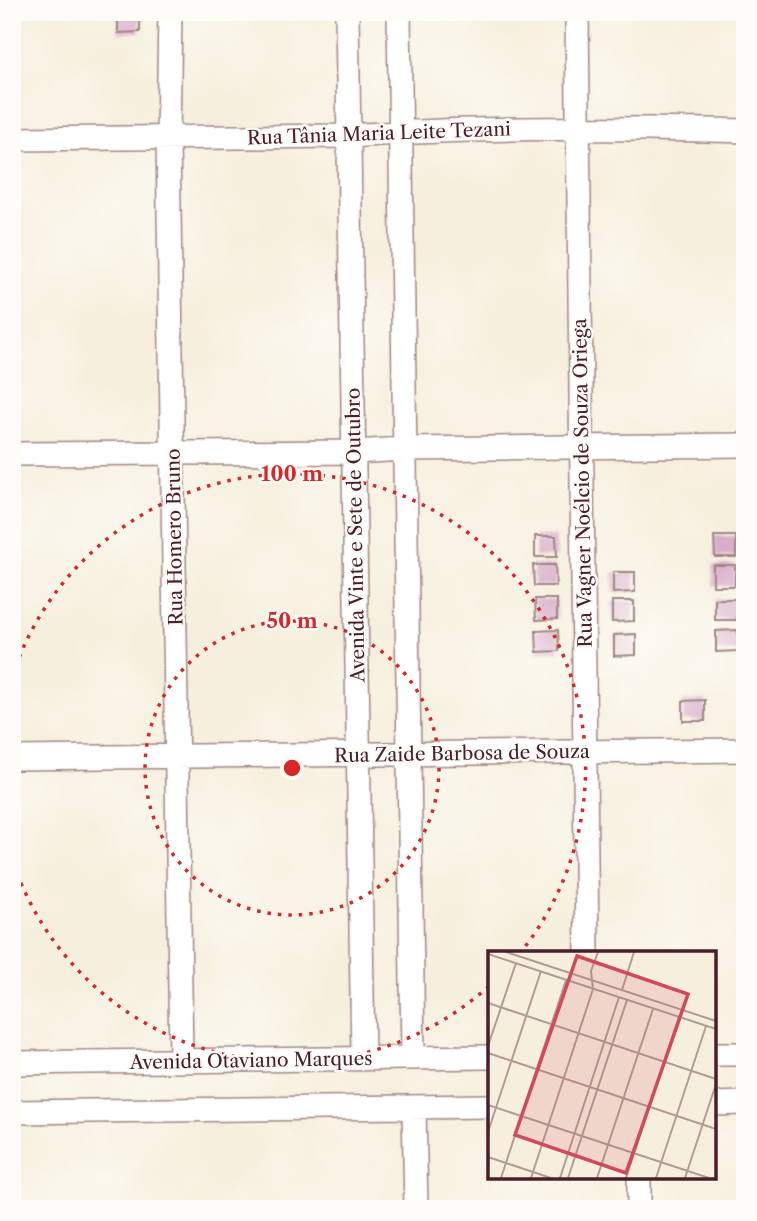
<svg xmlns="http://www.w3.org/2000/svg" width="757" height="1221" font-family="'Libre Caslon Text',serif">
<rect width="100%" height="100%" fill="#fdfcf7"/>
<filter id="ink" filterUnits="userSpaceOnUse"><feTurbulence type="fractalNoise" baseFrequency=".0143" numOctaves="2"/><feDisplacementMap in="SourceGraphic" scale="14" xChannelSelector="R" yChannelSelector="G"/><feConvolveMatrix kernelMatrix="1 2 1 2 8 2 1 2 1" color-interpolation-filters="sRGB"/></filter>
<filter id="wash" filterUnits="userSpaceOnUse"><feTurbulence type="fractalNoise" baseFrequency=".00686" numOctaves="4" result="noise"/><feDisplacementMap in="SourceGraphic" scale="28" xChannelSelector="R" yChannelSelector="G"/><feGaussianBlur stdDeviation="1.57" result="paint"/><feColorMatrix in="noise" values="0 0 0 0 0 0 0 0 0 0 0 0 0 0 0 0 0 1.4 0 .05"/><feComposite in="paint" operator="in"/></filter>
<g filter="url(#wash)">
<rect width="100%" height="100%" fill="#f6efdd"/>
<g id="blocks">
<path fill="#d9adc9" d="M118,12H140V32L118,33Z
M535,536H556L557,557H535Z
M714,536H736V557H715Z
M533,565H555L556,586H534Z
M713,565H735V586H713Z
M613,572H635V592L613,593Z
M535,599H557V619L536,620Z
M715,599H737V620H715Z
M612,601H634V621L612,622Z
M558,630L559,651L537,652L536,631Z
M738,630V651L716,652V631Z
M636,634V655L614,656V635Z
M705,700V721H683V701Z"/>
</g>
</g>
<g filter="url(#ink)">
<use href="#blocks" fill-opacity="0" stroke="#a08784" stroke-width="2"/>
<g fill="none" stroke-linecap="round" stroke-linejoin="round">
<g stroke="#a08784" stroke-width="26">
<path id="street" d="M170,12L168,138L181,1061
M347,12L363,1059
M399,12L413,1058
M577,12L587,953
M12,139L349,136C481,126 613,128 745,131
M12,454L354,452L404,449L745,445
M12,758L745,750
M713,1054H745
M12,1063L489,1057
M713,1104L745,1103
M414,1107L416,1209
M12,1112L489,1106
M639,1209V1177"/>
</g>
<use href="#street" stroke="#fff" stroke-width="23"/>
</g>
</g>
<g fill="none" stroke="#d62828" stroke-width="3.5" stroke-dasharray="3.5 7">
<circle cx="292" cy="768" r="147"/>
<path d="M489 986A294 294 0 0 1 12 859M12 677A294 294 0 1 1 520 953"/>
</g>
<g text-anchor="middle" stroke-width="5" stroke-linejoin="round" paint-order="stroke">
<g font-size="19" fill="#4a1f2b" stroke="#fdfcf7">
<text transform="translate(379 133) rotate(-2)" y="7">Rua Tânia Maria Leite Tezani</text>
<text transform="translate(582 483) rotate(-91)" y="7">Rua Vagner Noélcio de Souza Oriega</text>
<text transform="translate(355 535) rotate(-91)" y="7">Avenida Vinte e Sete de Outubro</text>
<text transform="translate(174 537) rotate(-91)" y="7">Rua Homero Bruno</text>
<text transform="translate(462 753) rotate(-1)" y="7">Rua Zaide Barbosa de Souza</text>
<text transform="translate(251 1060) rotate(-1)" y="7">Avenida Otaviano Marques</text>
</g>
</g>
<g transform="translate(488 951)">
<rect width="228" height="228" fill="#f6efdd"/>
<path fill="none" stroke="#b19c96" stroke-width="2" d="M18,1L228,70M0,3L228,78M134,39L146,1M0,52L228,128M0,95L28,12M0,102L228,178M0,154L221,227M0,181L53,20M0,206L63,227M13,227L78,29M43,227L105,38L103,20L110,1M72,227L131,46M80,227L139,49M109,227L165,58M138,227L191,66M168,227L218,75M197,227L228,133"/>
<path fill="#d1495b" fill-opacity="0.15" stroke="#d1495b" stroke-width="3.5" d="M89,5L200,43L138,222L27,184Z"/>
<rect width="228" height="228" fill="none" stroke="#4a1f2b" stroke-width="3.5"/>
</g>
<circle cx="292" cy="768" r="10" fill="#d62828" stroke="#fdfcf7" stroke-width="3.5"/>
<g font-size="21" text-anchor="middle" font-weight="bold" fill="#d62828" stroke="#fdfcf7" stroke-width="5" stroke-linejoin="round" paint-order="stroke">
<text x="292" y="481">100 m</text>
<text x="292" y="628">50 m</text>
</g>
<rect width="757" height="1221" fill="none" stroke="#fdfcf7" stroke-width="42"/>
</svg>
